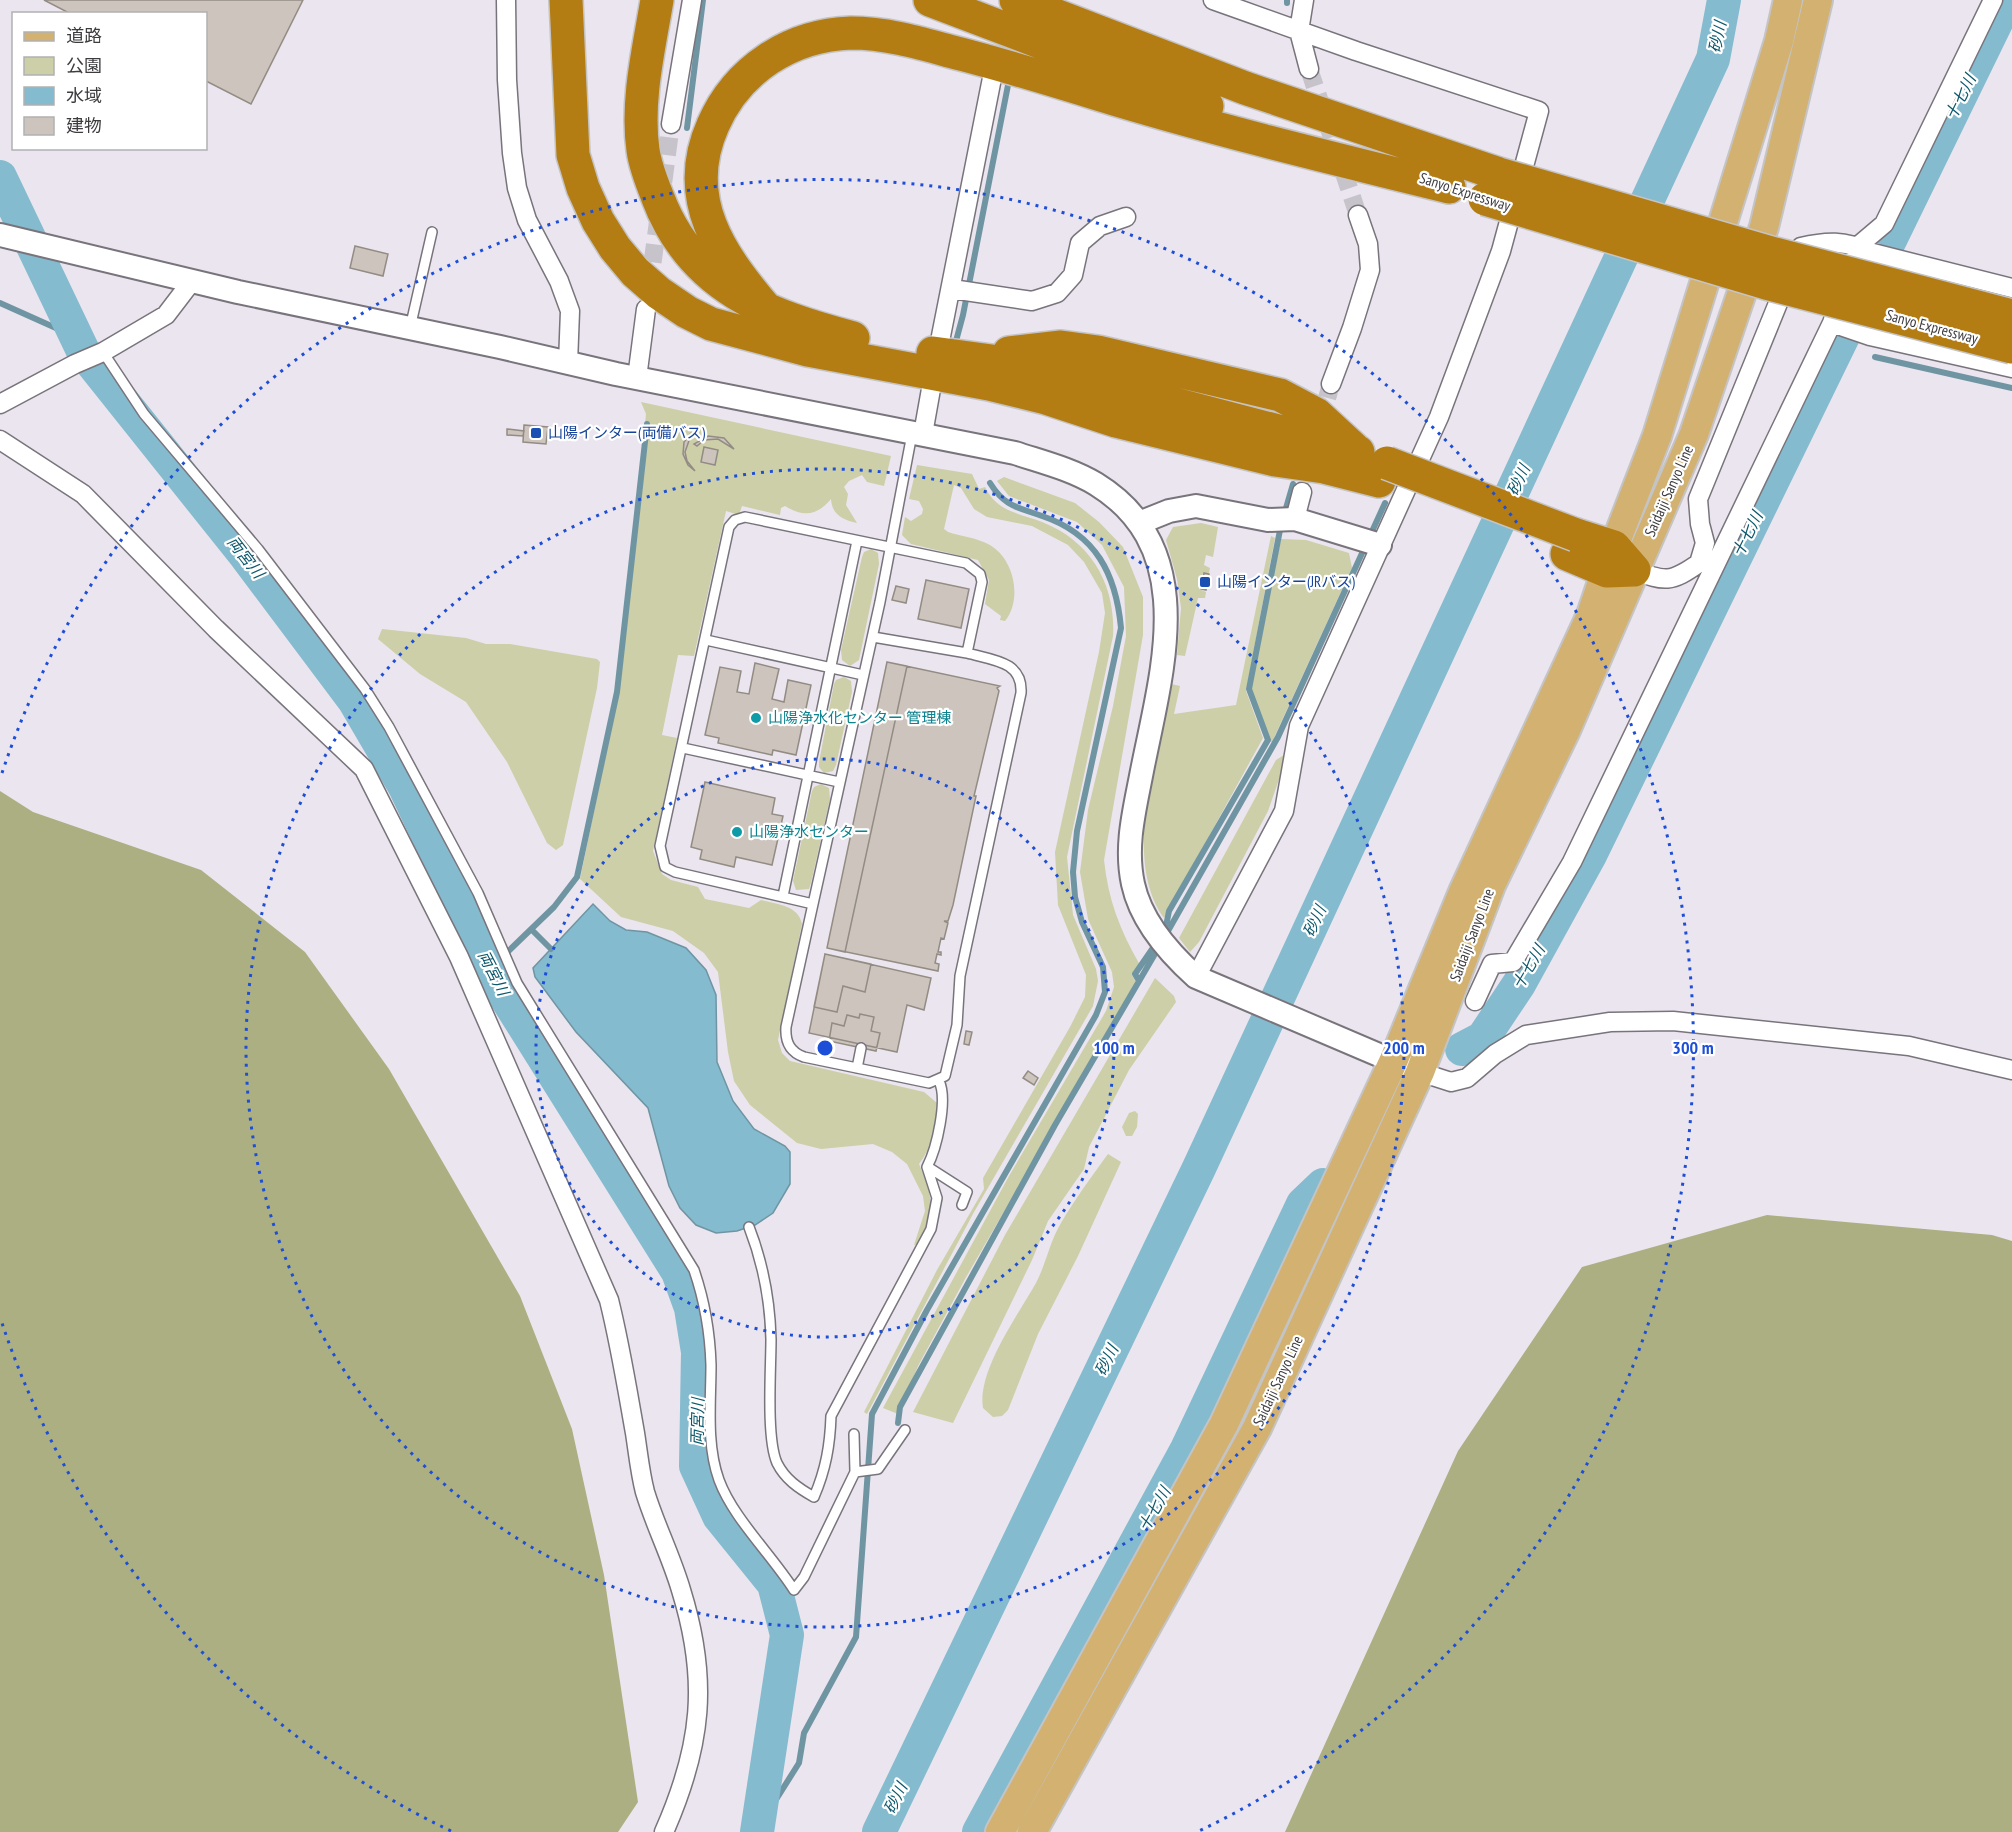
<svg xmlns="http://www.w3.org/2000/svg" width="2012" height="1832" font-family="'PT Sans Narrow','Noto Sans JP',sans-serif">
<rect width="100%" height="100%" fill="#eae5ee"/>
<path fill="#cccfa8" d="M641,402L891,456L884,486L867,482L862,475L849,481L844,487L848,494L846,505L857,523C843,520 832,515 831,499C817,516 803,517 785,506L781,508L780,515L742,506L739,515L726,511L694,656L678,655L662,735L677,738L653,851L662,874L671,880L698,887L705,899L749,908L761,900C778,905 798,905 802,924L778,1040L782,1053L790,1061L924,1092L937,1103C937,1123 932,1148 919,1164C934,1199 935,1209 919,1244L914,1245L925,1211L923,1196L907,1164L892,1152L873,1144L821,1149L797,1143L750,1105L734,1081L728,1052L718,972L704,953L673,931L621,917L580,879L619,691L646,414Z
M917,465L972,474L979,489L985,487C997,512 1019,513 1042,522C1091,541 1116,585 1113,636L1067,857L1073,915L1096,969L1098,981L1093,1006L974,1212L867,1414L864,1412L937,1270L984,1189L983,1178L1070,1027L1085,997L1086,975L1058,905L1055,852L1099,652L1105,613L1102,593L1084,562L1068,545L1032,526L987,517L974,509L961,488L954,485L944,529L948,532C960,536 977,538 988,544C1014,557 1023,599 1005,621L1000,620L1001,616L985,604L989,580L978,560L911,544L902,535L905,517L911,521L922,514L923,509L919,501L909,499Z
M1004,477L1075,503L1099,522L1123,547L1143,597V635L1104,860C1108,899 1120,931 1140,965L1132,975L1136,983L965,1279L918,1366L898,1414L883,1408L1009,1176L1106,1011L1114,987L1112,972L1088,919L1080,872L1088,810L1113,706L1126,636L1124,587L1102,545L1077,522L1009,496L997,481Z
M1201,523L1218,527L1213,557L1206,555L1204,565L1210,568L1209,573H1203L1199,589L1206,592L1205,598H1198L1185,656L1177,655L1181,608L1177,579L1166,540L1173,527Z
M1271,536L1275,538L1246,691L1263,738L1164,918C1121,859 1158,750 1171,684L1180,686L1174,714L1236,705Z
M1281,539L1306,540L1349,553L1352,568L1272,742L1268,741L1250,687Z
M871,549L878,553L879,564L859,660L850,666L842,660L841,650L862,557L864,552Z
M382,629L466,638L486,644H510L597,659L600,662L597,688L563,845L556,850L547,843L507,762L466,702L420,674L378,639Z
M844,677L851,681L852,692L836,765L833,771L824,773L819,767V762L834,684L836,680Z
M1284,755L1286,759L1268,811L1199,942L1190,952L1179,938L1276,760Z
M821,784L829,788L830,799L811,883L809,889L796,890L793,881L812,791L814,787Z
M1155,978L1174,996L1176,1002L1129,1070L1089,1147L1084,1169L1048,1221L1032,1260L953,1423L913,1412L1005,1235Z
M1135,1111L1138,1114L1137,1127L1132,1136H1126L1122,1127L1129,1113Z
M1108,1154L1121,1162L1078,1256L1038,1334L1008,1410L1002,1416L993,1417L983,1408C977,1371 1018,1315 1036,1283C1046,1264 1050,1241 1061,1223C1075,1199 1092,1176 1108,1154Z"/>
<path fill="#acaf81" d="M0,791L33,812L201,870L305,952L389,1069L520,1296L572,1429L604,1575L638,1802L618,1832H0Z
M1767,1215L1992,1235L2012,1241V1832H1285L1458,1451L1582,1267Z"/>
<path fill="#84bbce" stroke="#6f95a3" stroke-width="1.5" d="M593,904L610,921L626,930L647,932L686,948L706,970L716,995L717,1062L733,1101L754,1129L785,1146L790,1152V1184L773,1213L755,1225L737,1231L716,1233L696,1225L680,1208L669,1186L648,1108L576,1032L535,977L533,968Z"/>
<g fill="none" stroke-linecap="round" stroke-linejoin="round">
<path stroke="#6f95a3" stroke-width="6" d="M1287,3V0
M687,128L703,0
M0,303L76,337
M956,341L963,315L1009,80
M1875,357L2012,388
M1284,515L1293,484
M532,930L551,949
M1165,931L1169,911L1268,740L1249,689L1281,525
M1164,938L1278,737L1385,503
M491,968L554,907L577,877L617,692L647,424
M1139,981L1135,974L1157,942
M898,1423L900,1407L1055,1125L1159,947
M760,1825L799,1763L804,1733L856,1637L872,1414L927,1310L1096,1015L1105,992L1103,967L1082,922L1075,897L1073,872L1077,831L1121,628C1116,574 1096,534 1042,516C1017,507 1005,507 990,483"/>
<path stroke="#84bbce" stroke-width="34" d="M0,177L84,353L246,556L354,700L405,787L502,991L678,1272L691,1308L698,1352L696,1466L719,1516L774,1584L787,1635L757,1832
M1462,1049L1483,1038L1519,984L1590,855L2007,0
M879,1832L1199,1168L1713,59L1724,0
M979,1832L1187,1449L1303,1204L1323,1185"/>
</g>
<path fill="#cdc5bd" stroke="#938c84" stroke-width="1.5" d="M44,0H303L251,104L206,81V14H71Z
M355,246L388,254L383,276L350,268Z
M524,425L548,427L546,444L523,442Z
M507,429L524,431L523,436L507,435Z
M692,432L685,452L687,461L695,471L688,465L683,454L684,442Z
M708,436L724,438L734,449L718,439L704,440L697,446L694,444Z
M704,447L718,450L715,465L701,462Z
M1204,573L1209,574L1206,590L1201,589Z
M926,580L969,589L961,628L918,619Z
M896,586L909,589L906,603L892,600Z
M887,662L907,666L845,952L827,948Z
M887,662L1000,686L997,688L999,691L974,796H976L953,905L948,921H944L948,923L944,939L941,938L938,952H941V955L937,954L935,963L939,964L938,971L827,948Z
M755,663L779,669L772,699L784,702L788,680L811,685L796,755L773,750L772,755L718,743L719,738L705,735L720,667L741,671L737,692L749,694Z
M705,782L775,798L772,814L783,816L772,865L736,857L734,867L700,859L702,850L691,847Z
M825,954L871,964L865,992L843,986L837,1012L814,1007Z
M825,954L931,978L924,1010L907,1005L897,1052L809,1033Z
M860,1014L874,1017L871,1031L880,1033L876,1051L829,1041L832,1023L844,1026L847,1015L859,1018Z
M966,1031L972,1032L969,1045L964,1044Z
M1028,1071L1038,1078L1034,1085L1023,1078Z"/>
<g fill="none" stroke-linecap="round" stroke-linejoin="round">
<path stroke="#c7c3cb" stroke-width="18" stroke-dasharray="18 9" stroke-linecap="butt" d="M1309,69L1358,215
M649,289L671,124
M1320,424L1331,384"/>
<g stroke="#79747c" stroke-width="12">
<path id="service" d="M410,328L432,232
M103,352L144,414L258,549L365,689L389,727L478,893L517,983L694,1270C705,1302 710,1332 711,1365C711,1402 706,1444 719,1480C733,1518 771,1554 794,1590L804,1577L855,1472
M873,637L967,653L982,582L980,574L966,563L745,517L735,520L729,527L660,846L665,867L675,872L813,904L880,602L912,434
M706,640L863,675
M683,748L839,782
M783,896L857,541
M813,904L786,1027C785,1042 790,1052 804,1057L929,1083L945,1076L957,1025L960,976L1021,693C1023,661 992,660 967,653
M857,1068L861,1048
M928,1167L967,1192L962,1205
M749,1227C763,1263 770,1301 771,1339C771,1369 766,1438 777,1463C785,1479 798,1488 814,1497C826,1469 830,1445 831,1416L931,1229L937,1198L927,1167C937,1148 948,1099 939,1081
M854,1434L855,1472L878,1469L905,1430"/>
</g>
<g stroke="#79747c" stroke-width="21">
<path id="minor" d="M506,0L507,80L512,153L517,188L527,220L559,281L570,311L568,363
M1304,0L1299,31L1309,69
M671,124L692,0
M952,289L1032,301L1057,293L1073,275L1080,243L1100,226L1126,217
M1832,323L1870,336L2012,368
M941,336L993,73
M637,378L646,309
M1331,384L1352,328L1370,270L1368,244L1358,215
M0,404L75,364L103,352L166,315L192,281
M923,434L931,389
M0,440L83,494L216,629L364,769L459,957L609,1300C620,1344 627,1388 635,1433C638,1452 640,1473 645,1492C655,1525 671,1556 681,1590C709,1680 702,1746 664,1832
M1295,519L1302,492
M1634,570C1665,582 1671,583 1699,563L1705,543L1700,524L1698,499L1801,247C1826,241 1845,240 1869,252L2012,288
M1196,977L1284,811L1299,726L1439,417L1501,251L1539,111L1356,51L1213,0
M1475,1001L1492,964L1513,962L1572,862L1832,323L1858,246L1884,224L1993,0
M1420,1072L1451,1082L1467,1078L1495,1054L1526,1035L1610,1022L1673,1021L1909,1046L2012,1070"/>
</g>
<g stroke="#79747c" stroke-width="26">
<path id="tertiary" d="M0,235L238,292L500,347L616,374L1015,453C1042,462 1071,469 1096,484C1203,550 1160,676 1141,776C1134,812 1125,847 1133,884C1141,921 1168,952 1196,977L1407,1067
M1139,523L1169,511L1196,506L1268,520L1295,519L1380,545"/>
</g>
<g stroke="#c5c4c5" stroke-width="32">
<path id="primary" d="M1000,1832L1224,1424L1393,1062L1463,892L1591,615L1614,547L1657,436L1779,41L1788,0
M1032,1832L1257,1428L1420,1072L1491,885L1566,730L1694,434L1764,227L1818,0"/>
</g>
<g stroke="#c5c4c5" stroke-width="36">
<path id="motorway" d="M566,0L573,155L583,188L598,221L615,248L635,272L659,293L687,312L711,324L808,350L989,384L1046,398L1116,421L1275,460L1324,467L1379,481
M657,0C649,48 636,101 643,150C645,166 652,183 658,198C692,288 767,315 853,338
M930,0L1207,106
M1016,0L1245,88L1499,174
M767,310C721,256 680,199 713,125C737,70 790,35 851,33C884,33 917,42 949,51C1005,65 1059,82 1114,99C1224,132 1336,159 1449,187
M933,353L1034,367L1358,452
M1009,353L1061,347L1098,352L1280,395L1316,414L1354,449
M1576,535L1614,547L1634,570
M1567,554L1607,571L1634,570"/>
</g>
<use href="#service" stroke="#fff" stroke-width="9"/>
<use href="#minor" stroke="#fff" stroke-width="18"/>
<use href="#tertiary" stroke="#fff" stroke-width="22"/>
<use href="#primary" stroke="#d2b171" stroke-width="28"/>
<use href="#motorway" stroke="#b47d13" stroke-width="33"/>
<g stroke="#c5c4c5" stroke-width="36" stroke-linecap="butt">
<path id="motorway-bridge" d="M1499,174L1775,254L2012,316
M1485,199L1766,283L2012,347
M1387,463L1576,535"/>
</g>
<use href="#motorway-bridge" stroke="#b47d13" stroke-width="33"/>
</g>
<g fill="none" stroke="#1d4ed8" stroke-width="3" stroke-dasharray="3 6">
<circle cx="825" cy="1048" r="289"/>
<circle cx="825" cy="1048" r="579"/>
<path d="M451 1831A868 868 0 0 1 2 1323M2 773A868 868 0 1 1 1199 1831"/>
</g>
<g fill="#1a4fb4" stroke="#fff" stroke-width="2">
<rect x="530" y="427" width="12" height="12" rx="3"/>
<rect x="1199" y="576" width="12" height="12" rx="3"/>
</g>
<g fill="#0f9aa8" stroke="#fff" stroke-width="2">
<circle cx="756" cy="718" r="6"/>
<circle cx="737" cy="832" r="6"/>
</g>
<g text-anchor="middle" stroke-width="4.5" stroke-linejoin="round" paint-order="stroke">
<g font-size="15" fill="#3d3b3e" stroke="#fff">
<text transform="translate(1465 192) rotate(18)" y="5">Sanyo Expressway</text>
<text transform="translate(1932 327) rotate(15)" y="5">Sanyo Expressway</text>
<text transform="translate(1669 491) rotate(-66)" y="5">Saidaiji Sanyo Line</text>
<text transform="translate(1472 935) rotate(-69)" y="5">Saidaiji Sanyo Line</text>
<text transform="translate(1278 1381) rotate(-65)" y="5">Saidaiji Sanyo Line</text>
</g>
<g font-size="15" fill="#164399" stroke="#fff" text-anchor="start">
<text x="548" y="438">山陽インター(両備バス)</text>
<text x="1217" y="587">山陽インター(JRバス)</text>
</g>
<g font-size="15" fill="#0d838f" stroke="#fff" text-anchor="start">
<text x="768" y="723">山陽浄水化センター 管理棟</text>
<text x="749" y="837">山陽浄水センター</text>
</g>
<g font-size="16" font-style="italic" fill="#0c586c" stroke="#fff">
<text transform="translate(1717 37) rotate(-79)" y="6">砂川</text>
<text transform="translate(1960 97) rotate(-64)" y="6">十七川</text>
<text transform="translate(1518 480) rotate(-65)" y="6">砂川</text>
<text transform="translate(1747 534) rotate(-64)" y="6">十七川</text>
<text transform="translate(246 557) rotate(52)" y="6">両宮川</text>
<text transform="translate(1314 921) rotate(-65)" y="6">砂川</text>
<text transform="translate(1528 967) rotate(-60)" y="6">十七川</text>
<text transform="translate(494 973) rotate(63)" y="6">両宮川</text>
<text transform="translate(1106 1360) rotate(-64)" y="6">砂川</text>
<text transform="translate(697 1422) rotate(-89)" y="6">両宮川</text>
<text transform="translate(1154 1509) rotate(-61)" y="6">十七川</text>
<text transform="translate(895 1798) rotate(-64)" y="6">砂川</text>
</g>
</g>
<circle cx="825" cy="1048" r="9" fill="#1d4ed8" stroke="#fff" stroke-width="3"/>
<g font-size="18" text-anchor="middle" font-weight="bold" fill="#1d4ed8" stroke="#fff" stroke-width="4.5" stroke-linejoin="round" paint-order="stroke">
<text x="1114" y="1054">100 m</text>
<text x="1404" y="1054">200 m</text>
<text x="1693" y="1054">300 m</text>
</g>
<rect x="12" y="12" width="195" height="138" fill="#ffffff" stroke="#b1b1b2" stroke-width="1.5"/>
<rect x="24" y="32" width="30" height="9" fill="#d2b171" stroke="#b1b1b2" stroke-width="1.5"/>
<text x="66" y="42" font-size="18" fill="#3d3b3e">道路</text>
<rect x="24" y="57" width="30" height="18" fill="#cccfa8" stroke="#b1b1b2" stroke-width="1.5"/>
<text x="66" y="72" font-size="18" fill="#3d3b3e">公園</text>
<rect x="24" y="87" width="30" height="18" fill="#84bbce" stroke="#b1b1b2" stroke-width="1.5"/>
<text x="66" y="102" font-size="18" fill="#3d3b3e">水域</text>
<rect x="24" y="117" width="30" height="18" fill="#cdc5bd" stroke="#b1b1b2" stroke-width="1.5"/>
<text x="66" y="132" font-size="18" fill="#3d3b3e">建物</text>
</svg>
